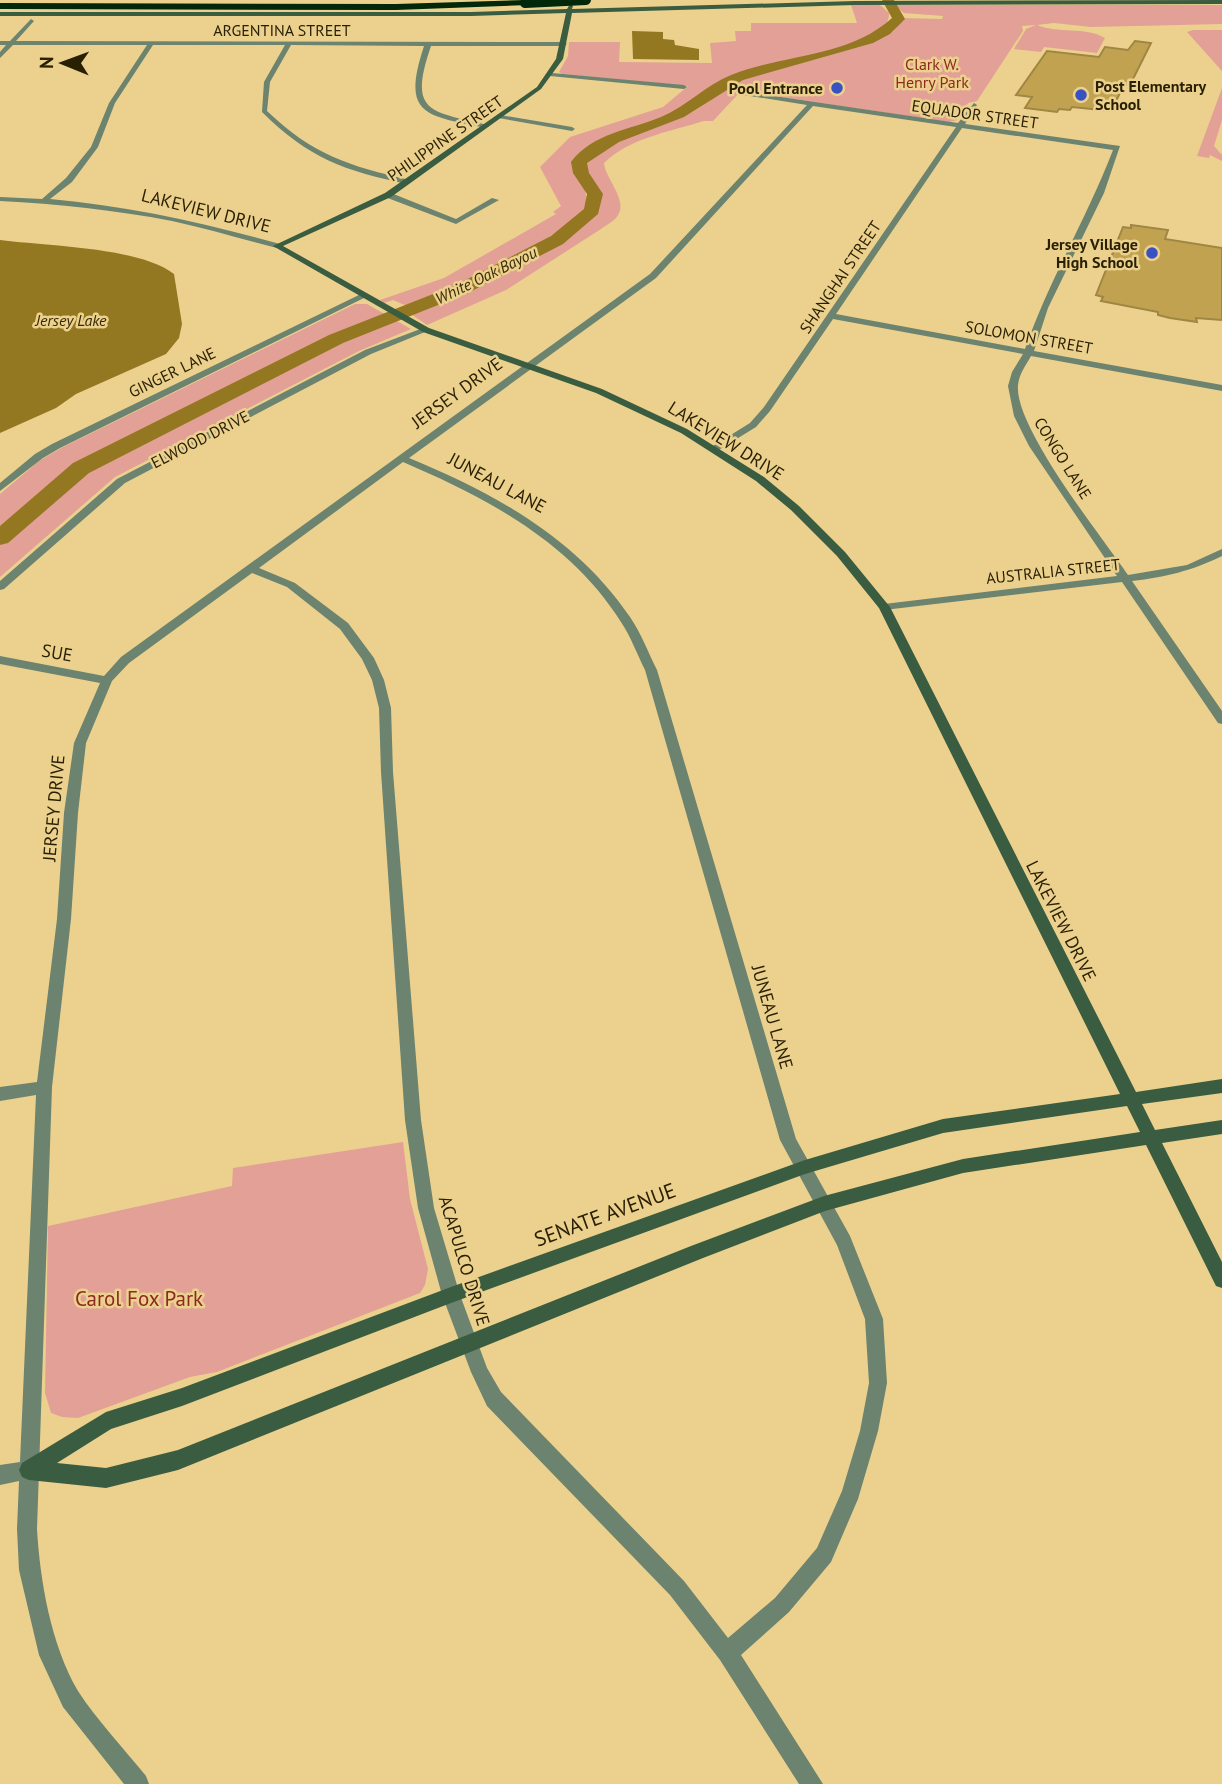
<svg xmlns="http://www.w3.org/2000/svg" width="1222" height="1784" font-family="'PT Sans',sans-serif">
<rect width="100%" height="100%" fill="#ebd18d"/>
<path fill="#e3a096" d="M851,5H880L889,13C890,42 827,52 805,57C780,63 751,67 727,78C706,88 691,107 669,116C643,126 583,136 574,167L585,185L587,207L571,224L517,256L456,288L407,306L393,300L384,303L380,300L444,278L556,214L553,212L561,206L540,167L570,137L663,107L688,86L562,74L559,72L568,56L569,42H620L619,62L712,63L710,43L736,41L735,31H751V23H857Z
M894,5H1222V24L1091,27L1054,23L1037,25C1059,34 1084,26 1105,38L1097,53L1044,47L1041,52L1014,49L1026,29L1036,25L1022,26L1023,31L977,101L968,103L957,120L949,122L741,91L713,121H704C672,131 629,138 604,163C605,178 628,200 618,215C615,221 606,225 601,229L506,290L427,325L411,314L454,298L456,294C485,281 596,233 600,202C603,185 585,179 585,163C608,133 655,129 688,114C709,104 722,86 744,77L871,43L894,31L900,18L942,19L943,16L904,13Z
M1193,30H1222V71L1187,32Z
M1222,88V120L1214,146L1222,155V161L1210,155L1209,158L1197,156Z
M355,304H367L411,329L359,351L115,477L0,577V494L39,461L63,447Z
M403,1142L410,1199L428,1269L425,1285L420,1293L217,1372L190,1377L78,1418L62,1417L51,1413L45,1393L48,1226L232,1186L233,1168Z"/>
<path fill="#947721" d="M632,31L663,32V39L674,40L675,45L699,49V60L633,59Z
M0,240C45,246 140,247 174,274L182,324L179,338L166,354L76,394L56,408L0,433Z"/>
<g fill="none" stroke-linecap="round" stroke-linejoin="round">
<path fill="#947721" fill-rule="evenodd" d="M882,0H894L905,19L890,34L873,43L743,80L684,117L619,142L587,163L589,173L603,194L598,214L563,244L468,293L343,343L89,473L8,543L0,545V526L73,463L329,335L456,285L551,236L584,209L587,194L573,173L571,162C593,133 630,130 661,117C687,106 706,85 731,75C783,54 848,58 892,18Z"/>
</g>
<path fill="#c1a251" stroke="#9f8643" stroke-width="2" d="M1135,41L1151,43L1130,85H1124L1111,111L1072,107L1070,110L1059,109L1057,112L1025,108L1032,97L1016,95L1047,51L1099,57L1105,47L1128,50Z
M1131,225L1168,230L1165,239L1222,248V320L1196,318L1197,322L1170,318L1158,315V312L1101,301L1103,297L1096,295L1123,227L1131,228Z"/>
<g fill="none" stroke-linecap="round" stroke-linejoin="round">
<path fill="#6b836f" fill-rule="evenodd" d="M31,19L34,21L16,41L564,42L567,44L564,46H431C408,113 429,111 488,125L486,128C425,115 401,116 424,46L291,45L270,82L267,111C313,155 349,166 410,180L411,182L407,184C345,171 308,158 262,112L264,82L285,45H153L115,103L98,147L72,182L50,199C129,206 204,223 280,244V248H277C242,239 208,229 172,221C115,210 58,204 0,201V197L42,199L66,178L91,147L109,103L147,45H13L0,58V52L6,45H0V41H10Z
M552,73L684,85L687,87L684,89L550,76Z
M746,92L958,123L974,103L977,105L965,124L1120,146L1104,193L1048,308L1034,351L1222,385V391L1031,356C1026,365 1019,374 1018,385C1014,427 1102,537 1128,575L1187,565L1222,549V556C1191,571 1166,577 1132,581L1222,711V724L1218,723L1122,582L884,610L878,607L884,604L1117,576L1029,446L1014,416L1008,386L1012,372L1023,354L833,319L770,411L756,427L717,451L708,449L750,423L764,407L956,127L813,106L656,278L409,458C496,494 576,538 630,617C641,633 648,652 657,670L796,1139L850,1236L883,1319L887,1383L878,1431L858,1499L831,1562L789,1612L741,1655L823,1784H799L720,1660L670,1595L487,1406L471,1372L442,1295L418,1208L405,1120L381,772L379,708L372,680L362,659L340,629L287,587L252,573L129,663L112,681L86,743L78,813L71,919L52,1087L37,1529C40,1581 51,1645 78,1691C96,1719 125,1750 146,1776L149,1784H124L63,1707L39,1655L19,1570L17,1529L19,1481L0,1485V1465L20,1462L36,1095L0,1101V1087L37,1082L57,919L64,813L74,743L100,683L0,664V656L104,676L121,657L650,274L807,105L744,95ZM962,128L1113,150C1087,218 1049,280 1025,349L836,314ZM403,462C487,498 571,542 621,622C631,637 637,654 645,670L780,1140L837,1245L865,1319L869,1383L860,1431L842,1491L817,1548L775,1598L728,1638L684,1581L501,1392L487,1368L460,1295L434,1208L421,1120L393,772L391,708L384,680L374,658L348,623L295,583L259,568Z
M500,115L572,127L575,129L572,131L498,118Z
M385,193H391L456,219L492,198L499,200L456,224L385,197Z
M361,294L368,296L60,448L43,458L0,491V483L35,454L52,444Z
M423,328L430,330L371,354L125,483L4,589L0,590V581L117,479L365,350Z"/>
<path fill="#3a5c40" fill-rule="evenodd" d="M1222,0V4L855,5L572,13L563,59L541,89L391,197L283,246L429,328L602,389L687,429L764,477L799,506L845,552L890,607L1136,1092L1222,1079V1093L1142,1104L1155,1130L1222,1120V1134L1162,1143L1222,1262V1288L1216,1286L1146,1145L963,1173L825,1211L703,1258L178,1470L106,1488L29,1480L22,1477L19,1470L22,1463L106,1412L182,1388L451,1287L805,1160L943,1119L1120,1094L879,608L837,556L791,510L756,481L681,433L596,393L423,332L273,246L385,193L537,87L556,59L566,13L471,16H0V12H471L567,9L570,4L573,6L572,9L855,1ZM1127,1106L1140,1132L963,1159L824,1196L691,1246L178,1450L106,1468L57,1463L111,1429L182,1406L451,1303L805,1174L943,1133Z"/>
<path fill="#002809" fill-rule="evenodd" d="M525,0L528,1V5L396,10L0,9V3L396,4Z"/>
<path stroke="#002809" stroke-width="10" d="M525,3L586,0"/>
</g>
<g fill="#3851c3" stroke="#ebd18d" stroke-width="2.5">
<circle cx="837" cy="88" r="7"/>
<circle cx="1081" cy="95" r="7"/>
<circle cx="1152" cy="253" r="7"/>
</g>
<g text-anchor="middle" stroke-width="5" stroke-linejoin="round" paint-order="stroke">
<g font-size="16" fill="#291f03" stroke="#ebd18d">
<text x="282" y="36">ARGENTINA STREET</text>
<text transform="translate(975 114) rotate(8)" y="6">EQUADOR STREET</text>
<text transform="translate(445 138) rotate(-35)" y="6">PHILIPPINE STREET</text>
<text transform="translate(840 277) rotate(-56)" y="6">SHANGHAI STREET</text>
<text transform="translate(1029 337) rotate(10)" y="6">SOLOMON STREET</text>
<text transform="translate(172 372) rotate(-26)" y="6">GINGER LANE</text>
<text transform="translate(200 439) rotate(-27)" y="6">ELWOOD DRIVE</text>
<text transform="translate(1063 458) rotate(58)" y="6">CONGO LANE</text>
<text transform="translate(1053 571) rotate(-6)" y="6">AUSTRALIA STREET</text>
</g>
<g font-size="16" fill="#8d2920" stroke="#ebd18d">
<text x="932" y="70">Clark W.<tspan x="932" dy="18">Henry Park</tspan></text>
</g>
<g font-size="16" font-weight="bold" fill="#291f03" stroke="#ebd18d" text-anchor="end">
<text x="1095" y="92" text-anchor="start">Post Elementary<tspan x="1095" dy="18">School</tspan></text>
<text x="823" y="94">Pool Entrance</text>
<text x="1138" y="250">Jersey Village<tspan x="1138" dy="18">High School</tspan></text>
</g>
<g font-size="16" font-style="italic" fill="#372a05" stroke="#ebd18d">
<text transform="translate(486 275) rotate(-26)" y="6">White Oak Bayou</text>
<text x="71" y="326">Jersey Lake</text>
</g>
<g font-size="18" fill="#291f03" stroke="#ebd18d">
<text transform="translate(206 211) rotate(14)" y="6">LAKEVIEW DRIVE</text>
<text transform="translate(457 393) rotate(-36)" y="6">JERSEY DRIVE</text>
<text transform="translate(726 441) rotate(32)" y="6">LAKEVIEW DRIVE</text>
<text transform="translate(497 483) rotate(28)" y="6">JUNEAU LANE</text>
<text transform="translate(57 653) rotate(10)" y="6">SUE</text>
<text transform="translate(54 808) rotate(-85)" y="6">JERSEY DRIVE</text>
<text transform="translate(1061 921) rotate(63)" y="6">LAKEVIEW DRIVE</text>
<text transform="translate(772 1017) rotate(74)" y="6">JUNEAU LANE</text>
<text transform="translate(464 1261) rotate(73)" y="6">ACAPULCO DRIVE</text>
</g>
<g font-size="21" fill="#291f03" stroke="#ebd18d">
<text transform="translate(605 1215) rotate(-20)" y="7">SENATE AVENUE</text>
</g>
<g font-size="21" fill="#8d2920" stroke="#ebd18d">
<text x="139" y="1306">Carol Fox Park</text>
</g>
</g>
<g transform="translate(63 63) rotate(271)" stroke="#ebd18d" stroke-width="5" paint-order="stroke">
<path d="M0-5L12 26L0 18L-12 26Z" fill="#291f03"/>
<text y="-10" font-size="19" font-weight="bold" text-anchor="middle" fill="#291f03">N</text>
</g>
</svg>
